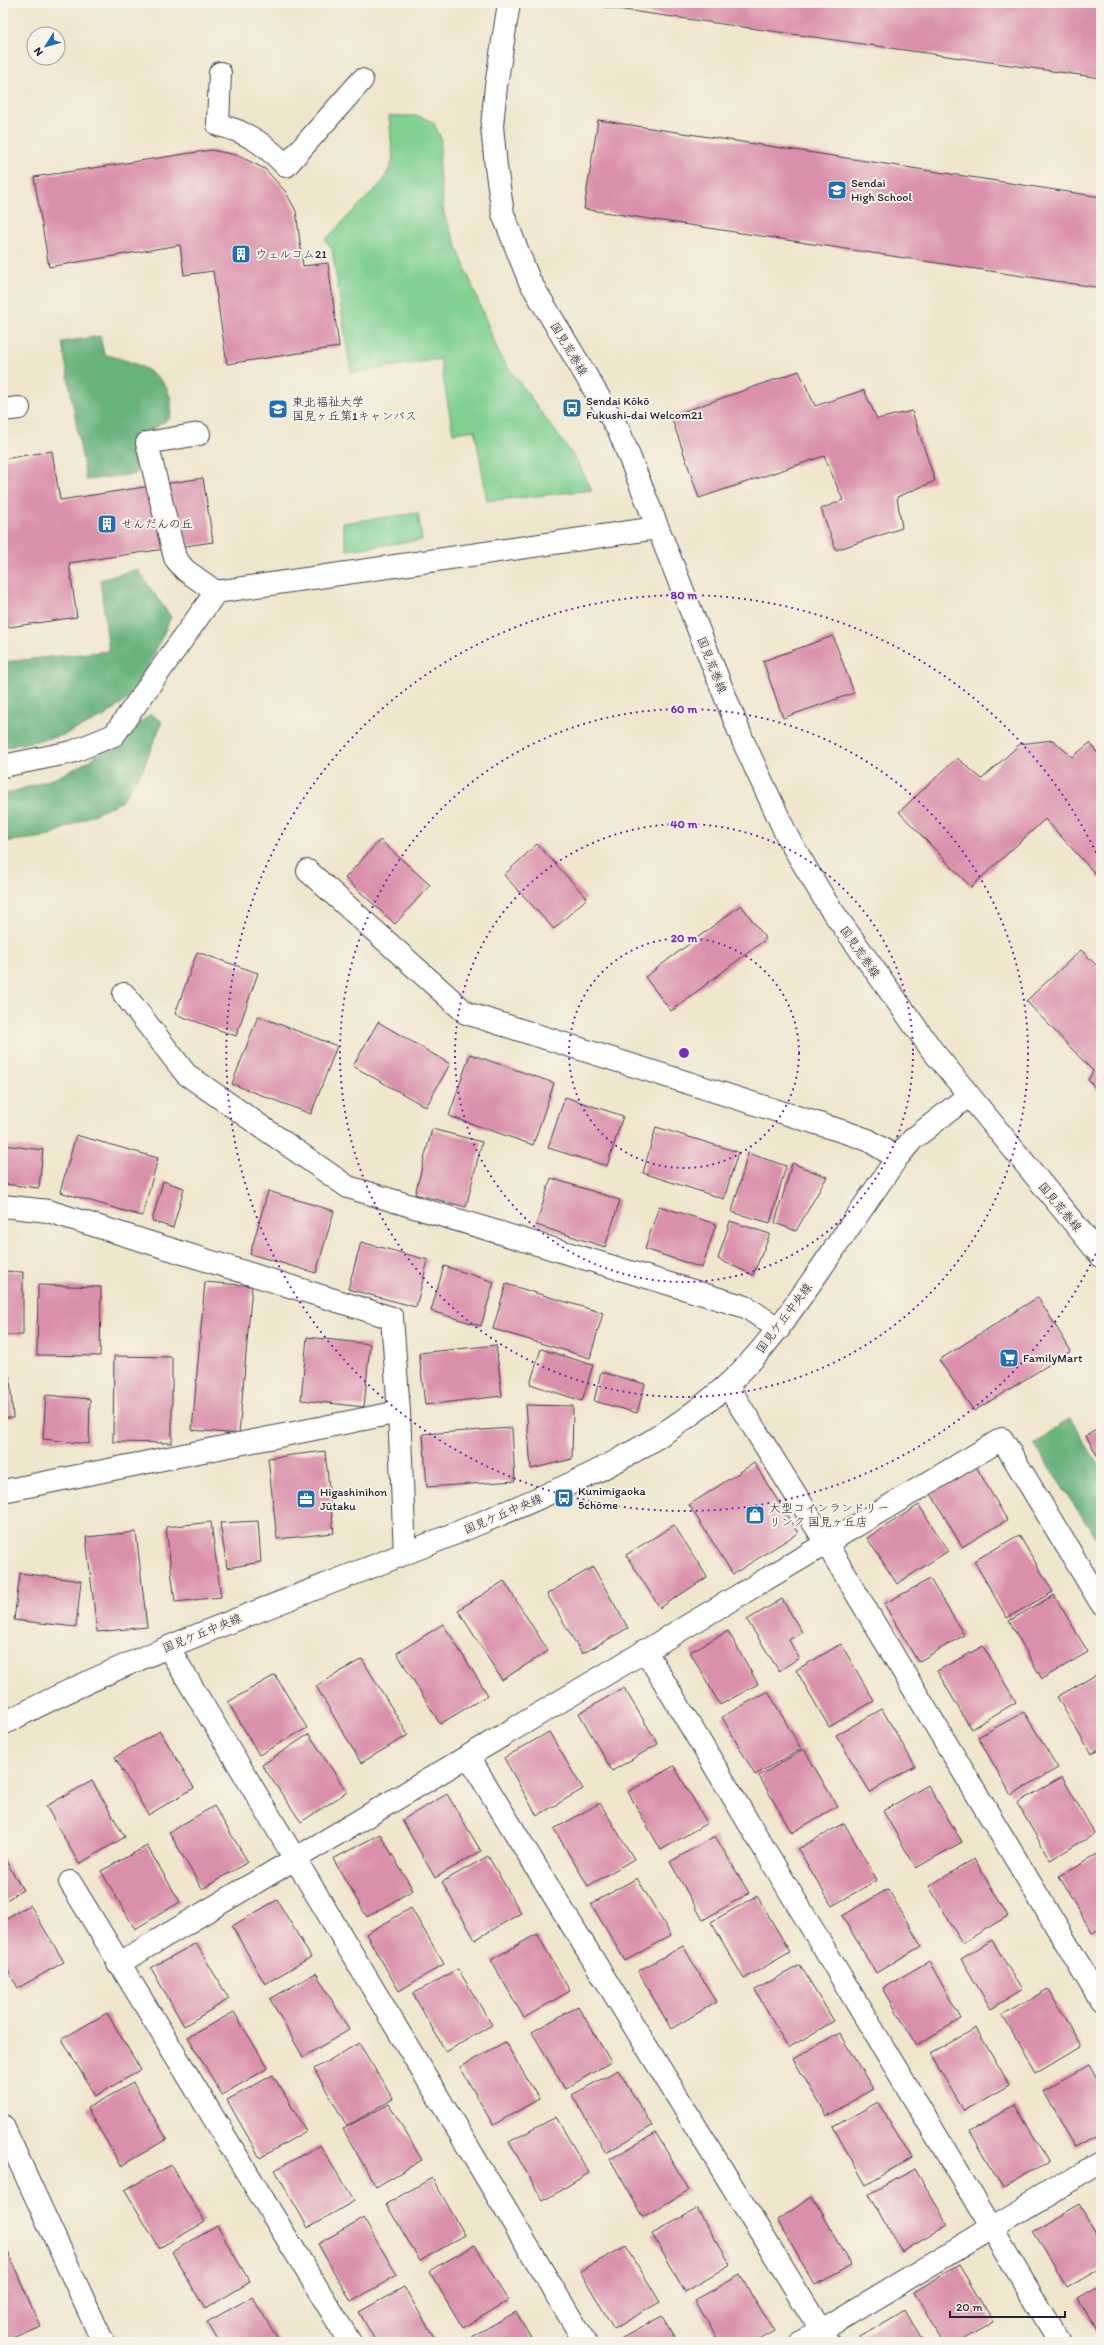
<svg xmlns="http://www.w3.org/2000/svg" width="1104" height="2345" font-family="Itim,'Klee One',sans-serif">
<rect width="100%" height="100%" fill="#f7f3e8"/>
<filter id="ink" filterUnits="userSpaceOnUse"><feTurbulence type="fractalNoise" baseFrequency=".025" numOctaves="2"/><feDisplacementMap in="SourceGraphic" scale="8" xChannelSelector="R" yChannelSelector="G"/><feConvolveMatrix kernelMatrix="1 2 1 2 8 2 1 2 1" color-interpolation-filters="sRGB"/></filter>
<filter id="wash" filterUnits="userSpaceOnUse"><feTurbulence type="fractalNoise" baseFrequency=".012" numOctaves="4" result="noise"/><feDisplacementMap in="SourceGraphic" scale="16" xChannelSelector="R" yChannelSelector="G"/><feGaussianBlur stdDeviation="0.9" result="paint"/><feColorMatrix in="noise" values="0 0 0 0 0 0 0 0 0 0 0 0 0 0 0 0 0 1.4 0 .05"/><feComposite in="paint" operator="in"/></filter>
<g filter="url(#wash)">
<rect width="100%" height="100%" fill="#f0e6cc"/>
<path fill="#7fd091" stroke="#507966" d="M389,116H419L433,122L441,138L439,170L444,214L500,356L577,461L592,490L487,501L475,430L453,433L440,359L351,373L332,249L325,240L383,181L393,161Z
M418,513L422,540L347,550L342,523Z"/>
<path fill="#67b27b" stroke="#446a5b" d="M100,336L104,354C137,363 179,375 170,418L141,437L135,456L136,474L86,480L62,342Z
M137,569L171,617L147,669L132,696L105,716L64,735L3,748V662L109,651L100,580Z
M151,714L162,722L143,769L121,802L46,837L3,842V795L56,778L89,761Z
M1070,1418L1101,1469V1545L1034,1445Z"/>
<g id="blocks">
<path fill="#da8faa" d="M604,3H1101V78L603,7Z
M598,120L1101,197V288L584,209Z
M211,150L237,155L265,169L285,191L296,211L303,266L328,263L339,347L227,364L213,271L184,275L180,245L49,267L34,177Z
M799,371L815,406L864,390L877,419L912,411L935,481L897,497L902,528L836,550L821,509L843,500L824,456L699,498L671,416Z
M52,451L60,500L203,478L213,542L69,563L77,617L3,628V459Z
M833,636L854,693L783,718L763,661Z
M1053,740L1072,757L1090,743L1101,758V880L1045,819L971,887L899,812L957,758L982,779L1020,744Z
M380,840L430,885L395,924L345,878Z
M537,844L587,898L554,929L504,875Z
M741,905L766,939L671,1011L645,977Z
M1081,950L1101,970V1094L1088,1080L1093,1071L1026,1001Z
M197,952L258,973L236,1036L175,1014Z
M258,1016L337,1046L311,1114L232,1084Z
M378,1022L450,1064L426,1107L353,1066Z
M470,1054L554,1083L533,1145L449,1116Z
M565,1097L623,1116L607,1166L548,1148Z
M656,1127L738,1152L724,1199L643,1173Z
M432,1129L482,1142L466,1207L415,1194Z
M76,1135L158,1158L142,1216L60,1192Z
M3,1145L43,1150L39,1188L3,1184Z
M748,1153L786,1166L770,1223L732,1212Z
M792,1163L827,1177L796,1231L775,1223Z
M551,1178L620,1200L605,1247L536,1225Z
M163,1181L184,1188L173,1228L152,1221Z
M268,1191L334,1211L316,1273L250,1254Z
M659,1206L716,1224L702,1268L645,1249Z
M730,1221L770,1234L753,1275L718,1259Z
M361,1242L428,1260L416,1307L348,1289Z
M444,1266L494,1282L481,1326L431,1311Z
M3,1271L23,1272V1335H3Z
M205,1282L252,1286L239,1434L192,1430Z
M506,1284L603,1313L590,1358L493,1329Z
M38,1285L101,1287L100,1356L37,1355Z
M1038,1297L1071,1351L974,1411L939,1360Z
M307,1337L370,1344L364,1407L301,1400Z
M496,1345L502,1396L425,1405L419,1353Z
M541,1349L593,1365L582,1401L530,1384Z
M114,1356L172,1357V1443L113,1442Z
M601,1372L645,1384L637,1413L594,1401Z
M3,1376L10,1377L13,1418H3Z
M46,1395L90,1399L89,1444L43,1439Z
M526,1405L573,1406L572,1459L531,1469Z
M1101,1427V1462L1086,1436Z
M512,1428L515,1481L427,1487L423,1434Z
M325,1451L334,1533L277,1539L268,1458Z
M754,1463L798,1533L733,1574L689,1505Z
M974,1463L1007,1520L962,1547L929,1490Z
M919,1505L948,1551L897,1584L867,1538Z
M258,1521L261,1562L227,1568L220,1523Z
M211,1522L221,1597L175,1602L166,1527Z
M674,1525L707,1577L660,1608L626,1555Z
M136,1532L147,1627L97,1632L86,1537Z
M1019,1535L1053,1592L1007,1618L974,1561Z
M593,1567L628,1628L582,1654L547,1594Z
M20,1573L81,1581L76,1627L14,1620Z
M930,1579L964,1635L918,1662L884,1604Z
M504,1581L548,1651L502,1680L458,1610Z
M1054,1595L1088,1652L1042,1679L1009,1621Z
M782,1599L802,1632L789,1640L799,1658L779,1671L747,1620Z
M443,1624L488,1695L440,1724L397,1653Z
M728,1631L758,1684L720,1705L690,1652Z
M841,1644L874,1701L829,1727L796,1670Z
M983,1646L1016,1702L971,1729L937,1671Z
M362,1659L408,1735L361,1763L316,1686Z
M1101,1672V1748L1091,1754L1057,1697Z
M275,1675L307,1728L259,1755L228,1702Z
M624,1688L658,1744L612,1771L579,1713Z
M768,1691L801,1749L755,1775L722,1717Z
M882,1709L915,1766L870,1792L836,1735Z
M1024,1712L1058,1768L1011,1795L978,1737Z
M160,1731L194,1788L148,1815L115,1757Z
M549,1732L583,1789L537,1816L504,1758Z
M309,1734L347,1792L301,1822L262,1765Z
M804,1749L837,1806L792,1833L759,1776Z
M674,1766L707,1823L661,1850L628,1792Z
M1062,1777L1095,1834L1050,1860L1017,1803Z
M92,1781L125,1837L79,1864L46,1806Z
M928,1785L962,1842L916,1868L883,1811Z
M447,1794L481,1851L435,1878L402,1820Z
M600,1803L634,1859L588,1886L554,1829Z
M214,1806L248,1862L202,1889L169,1832Z
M844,1823L877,1880L832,1906L798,1849Z
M380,1834L413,1890L367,1917L333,1859Z
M715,1836L749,1893L703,1920L670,1862Z
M147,1846L180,1902L135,1929L101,1871Z
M1101,1852V1928L1092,1933L1059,1876Z
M3,1856L23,1890L3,1902Z
M488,1856L521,1913L475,1940L442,1882Z
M974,1859L1008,1916L962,1943L929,1886Z
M637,1878L671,1935L625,1961L591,1904Z
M888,1889L921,1946L876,1973L842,1916Z
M757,1896L790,1952L744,1979L711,1922Z
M277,1900L311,1957L265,1984L232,1926Z
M30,1905L64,1962L18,1988L3,1962V1920Z
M411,1908L444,1964L399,1991L366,1934Z
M537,1934L570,1991L524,2018L491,1960Z
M992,1940L1022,1990L991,2009L961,1959Z
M196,1943L229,1999L184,2026L151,1968Z
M683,1946L716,2002L671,2029L638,1971Z
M929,1961L961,2019L916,2045L883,1988Z
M800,1965L834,2021L788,2048L755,1990Z
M458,1969L492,2025L446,2052L413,1994Z
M316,1973L349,2030L303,2057L270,1999Z
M1048,1989L1081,2046L1036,2073L1002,2015Z
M578,2006L611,2062L565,2089L532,2032Z
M234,2012L268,2068L222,2095L188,2037Z
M107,2013L141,2070L95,2096L62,2039Z
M976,2028L1009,2085L964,2111L930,2054Z
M839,2033L873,2089L827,2116L793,2059Z
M505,2042L539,2099L493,2125L460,2067Z
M359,2043L393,2099L347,2126L314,2069Z
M1088,2065L1101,2088V2134L1075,2148L1042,2091Z
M618,2070L652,2126L606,2153L572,2095Z
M273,2075L306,2131L260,2158L227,2100Z
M133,2083L167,2139L121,2166L87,2108Z
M878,2102L912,2158L866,2185L833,2127Z
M389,2104L422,2160L376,2187L343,2129Z
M1015,2105L1049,2162L1003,2188L970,2131Z
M556,2117L589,2173L543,2201L509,2142Z
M656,2133L689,2190L643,2217L610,2159Z
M320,2145L354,2201L308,2228L275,2170Z
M171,2165L205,2222L159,2248L125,2190Z
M915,2169L948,2225L902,2252L869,2194Z
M432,2178L465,2235L420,2261L386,2204Z
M812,2197L851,2266L815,2285L777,2220Z
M1079,2204L1101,2242V2268L1067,2288L1033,2231Z
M697,2209L731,2265L685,2292L652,2234Z
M363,2218L397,2275L351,2302L318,2244Z
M217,2226L250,2282L205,2309L172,2252Z
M475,2245L508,2301L463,2328L429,2271Z
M626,2246L660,2302L614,2329L580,2271Z
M8,2252L40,2326L3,2342V2255Z
M959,2265L993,2322L959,2342H943L914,2292Z
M740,2275L774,2331L755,2342H719L695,2300Z
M1101,2286V2342L1077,2300Z
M404,2287L437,2342H376L359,2312Z
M252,2297L280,2342H219L207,2322Z
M905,2310L923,2342H863L860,2337Z
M516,2312L534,2342H474L471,2337Z
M662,2316L677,2342H615Z"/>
</g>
</g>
<g filter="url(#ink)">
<use href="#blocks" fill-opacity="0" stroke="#413f51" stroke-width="1"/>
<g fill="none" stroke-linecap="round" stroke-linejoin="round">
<g stroke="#413f51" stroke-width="24">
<path id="minor" d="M509,3L496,86L492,126L496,167L503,214L529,280L619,431L743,741L788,838L828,905L932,1050L1101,1256
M220,73L218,125C246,131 266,145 286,166L362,80
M3,410L19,408
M199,434L147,443L175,558L185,570L216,592L657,528
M3,766L72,752L114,735L216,592
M308,871L466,1013L851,1134L868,1140L897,1158
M124,994L186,1074L348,1187L746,1307L779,1329
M3,1206L48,1211L392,1318L399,1412L405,1554
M727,1385L826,1543L1101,2001
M3,1491L399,1412
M168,1647L585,2342
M645,1650L1060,2342
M3,1724C148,1647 304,1596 456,1533C550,1494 650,1455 727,1385C764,1352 791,1311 819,1271C845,1233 871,1196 897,1158L913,1139L968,1096
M468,1756L828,2342
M70,1882L350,2342
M118,1964L1002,1439L1101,1603
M3,2126L103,2342
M802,2342L1101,2162"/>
</g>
<use href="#minor" stroke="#fff" stroke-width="22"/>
</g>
</g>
<g fill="none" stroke="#7b2cbf" stroke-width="2" stroke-dasharray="2 4">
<circle cx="684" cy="1053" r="115"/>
<circle cx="684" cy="1053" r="229"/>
<circle cx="684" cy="1053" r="344"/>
<path d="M1101 1243A458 458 0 1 1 1101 863"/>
</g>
<defs>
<g id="school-square" transform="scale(1)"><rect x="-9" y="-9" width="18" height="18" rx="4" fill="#1f6fb2" stroke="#f7f3e8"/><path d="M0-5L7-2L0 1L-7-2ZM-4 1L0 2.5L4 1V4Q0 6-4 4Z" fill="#fff"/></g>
<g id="building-square" transform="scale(1)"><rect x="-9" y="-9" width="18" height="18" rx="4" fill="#1f6fb2" stroke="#f7f3e8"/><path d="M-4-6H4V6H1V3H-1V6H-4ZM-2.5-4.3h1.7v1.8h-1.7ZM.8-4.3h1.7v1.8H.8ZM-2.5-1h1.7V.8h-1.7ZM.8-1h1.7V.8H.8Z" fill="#fff"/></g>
<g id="bus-square" transform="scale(1)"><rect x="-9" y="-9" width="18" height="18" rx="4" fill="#1f6fb2" stroke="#f7f3e8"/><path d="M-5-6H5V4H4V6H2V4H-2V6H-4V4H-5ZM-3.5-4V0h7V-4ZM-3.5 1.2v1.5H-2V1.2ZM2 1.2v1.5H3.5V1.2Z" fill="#fff"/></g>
<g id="university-square" transform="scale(1)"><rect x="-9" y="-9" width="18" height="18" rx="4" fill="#1f6fb2" stroke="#f7f3e8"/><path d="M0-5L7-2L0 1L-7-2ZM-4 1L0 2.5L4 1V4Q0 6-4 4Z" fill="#fff"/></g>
<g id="supermarket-square" transform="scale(1)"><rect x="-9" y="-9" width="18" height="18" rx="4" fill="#1f6fb2" stroke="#f7f3e8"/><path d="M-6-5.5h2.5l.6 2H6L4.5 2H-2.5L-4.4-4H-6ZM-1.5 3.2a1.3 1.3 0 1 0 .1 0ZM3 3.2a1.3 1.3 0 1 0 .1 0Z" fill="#fff"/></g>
<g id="office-square" transform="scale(1)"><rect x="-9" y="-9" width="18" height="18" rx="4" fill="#1f6fb2" stroke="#f7f3e8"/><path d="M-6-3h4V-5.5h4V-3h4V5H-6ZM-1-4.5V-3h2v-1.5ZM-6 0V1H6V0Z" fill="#fff"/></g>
<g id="shop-square" transform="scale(1)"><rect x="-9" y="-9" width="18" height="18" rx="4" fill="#1f6fb2" stroke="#f7f3e8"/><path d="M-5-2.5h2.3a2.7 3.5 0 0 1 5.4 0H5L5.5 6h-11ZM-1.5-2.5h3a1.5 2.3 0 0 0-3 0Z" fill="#fff"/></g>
</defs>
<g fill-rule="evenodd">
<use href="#school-square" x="837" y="190"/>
<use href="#building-square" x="241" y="254"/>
<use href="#bus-square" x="572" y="408"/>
<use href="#university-square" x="278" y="409"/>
<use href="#building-square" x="107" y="524"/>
<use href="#supermarket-square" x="1009" y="1358"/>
<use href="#bus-square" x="564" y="1498"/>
<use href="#office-square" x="306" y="1499"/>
<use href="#shop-square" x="755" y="1515"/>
</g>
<g text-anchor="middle" stroke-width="4" stroke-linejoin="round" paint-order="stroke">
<g font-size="12" fill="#22223b" stroke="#f7f3e8" text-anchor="start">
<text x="851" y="187">Sendai<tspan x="851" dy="14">High School</tspan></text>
<text x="255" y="258">ウェルコム21</text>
<text x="586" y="405">Sendai Kōkō<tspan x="586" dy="14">Fukushi-dai Welcom21</tspan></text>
<text x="292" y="406">東北福祉大学<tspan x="292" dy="14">国見ヶ丘第1キャンパス</tspan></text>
<text x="121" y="528">せんだんの丘</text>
<text x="1023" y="1362">FamilyMart</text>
<text x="578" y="1495">Kunimigaoka<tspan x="578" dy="14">5chōme</tspan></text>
<text x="320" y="1496">Higashinihon<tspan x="320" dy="14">Jūtaku</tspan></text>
<text x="769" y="1512">大型コインランドリー<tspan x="769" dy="14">リンク 国見ヶ丘店</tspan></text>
</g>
<g font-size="12" fill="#22223b" stroke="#f7f3e8">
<text transform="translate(569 349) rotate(59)" y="4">国見荒巻線</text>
<text transform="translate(712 665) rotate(68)" y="4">国見荒巻線</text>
<text transform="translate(860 952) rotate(55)" y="4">国見荒巻線</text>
<text transform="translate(1060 1207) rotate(50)" y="4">国見荒巻線</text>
<text transform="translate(784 1318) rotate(-53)" y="4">国見ケ丘中央線</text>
<text transform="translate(503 1514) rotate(-23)" y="4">国見ケ丘中央線</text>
<text transform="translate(202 1633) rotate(-22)" y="4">国見ケ丘中央線</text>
</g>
</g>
<circle cx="684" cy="1053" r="6" fill="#7b2cbf" stroke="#f7f3e8" stroke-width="2"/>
<g font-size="12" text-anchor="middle" font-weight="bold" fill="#7b2cbf" stroke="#f7f3e8" stroke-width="4" stroke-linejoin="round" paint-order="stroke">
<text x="684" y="599">80 m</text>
<text x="684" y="713">60 m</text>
<text x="684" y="828">40 m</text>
<text x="684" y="942">20 m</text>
</g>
<rect width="1104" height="2345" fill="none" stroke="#f7f3e8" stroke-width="16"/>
<g transform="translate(46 46) rotate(233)"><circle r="19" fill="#f7f3e8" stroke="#a29fa3"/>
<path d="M0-3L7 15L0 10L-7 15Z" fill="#1f6fb2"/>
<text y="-6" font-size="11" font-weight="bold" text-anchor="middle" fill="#22223b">N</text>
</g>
<path d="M950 2311v6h115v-6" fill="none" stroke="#22223b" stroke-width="2"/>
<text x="956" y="2311" font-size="12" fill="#22223b" stroke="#f7f3e8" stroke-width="3" paint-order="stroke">20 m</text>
</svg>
